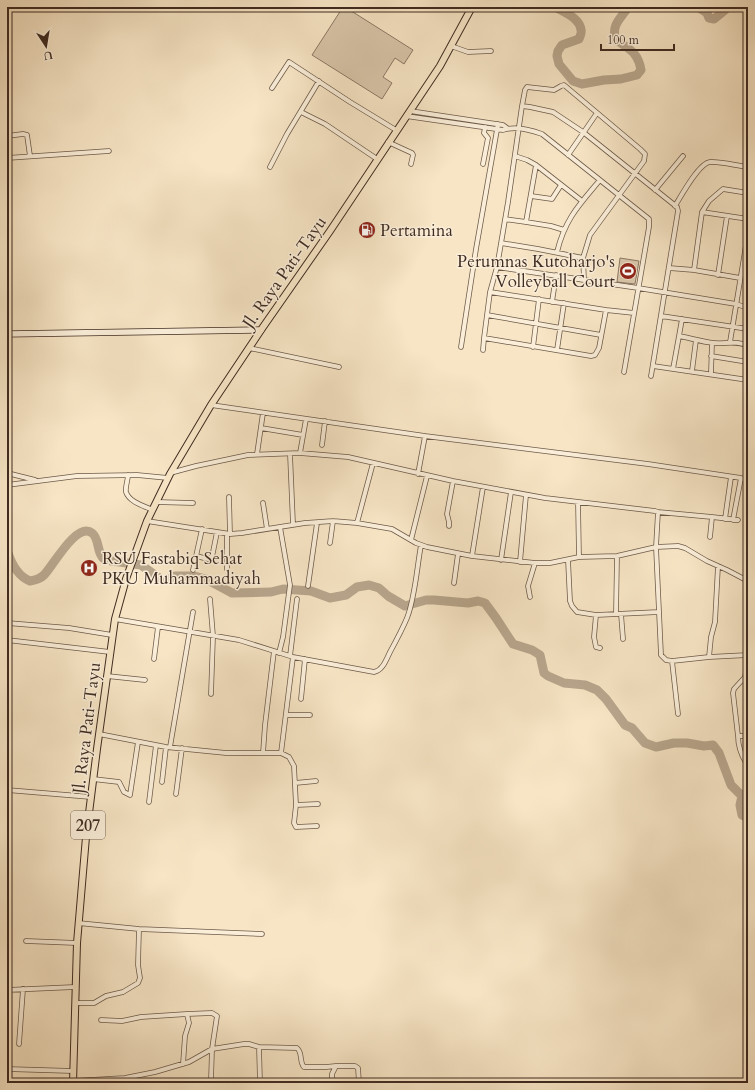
<svg xmlns="http://www.w3.org/2000/svg" width="755" height="1090" font-family="Cardo,serif">
<rect width="100%" height="100%" fill="#f7e5c5"/>
<filter id="stains"><feTurbulence type="fractalNoise" baseFrequency=".005" numOctaves="4"/><feColorMatrix values="0 0 0 0 .2 0 0 0 0 .09 0 0 0 0 .02 0 0 0 .5 -.17"/></filter>
<radialGradient id="worn" r=".72"><stop offset=".6" stop-color="#630" stop-opacity="0"/><stop offset="1" stop-color="#630" stop-opacity=".3"/></radialGradient>
<path fill="#d8c5a9" stroke="#8c7865" d="M343,7H345L413,50L404,64L395,58L383,77L392,83L382,99L312,55Z
M620,258L639,261L635,284L617,282Z"/>
<g fill="none" stroke-linecap="round" stroke-linejoin="round">
<path stroke="#b8a68d" stroke-width="9" d="M555,7C564,12 580,18 581,30C582,33 580,36 579,39L562,45L558,51L557,56L559,64L573,81L582,84L604,80L621,79L637,75L641,70C638,52 629,49 615,39C612,23 621,19 628,7
M698,7L707,13L709,18L714,19L725,10L726,7
M7,550C11,563 17,576 30,581C36,580 40,579 44,575C53,566 77,521 92,533C100,539 96,553 105,560L141,565L162,580L169,579L175,576H194L206,579L232,593L271,592L283,589L311,591L330,598L346,595L357,587L369,585L379,588L388,596L405,606L426,600H434L468,603L478,601L485,603L496,618L513,644L532,650L540,655L544,673L548,676L564,683L585,685L597,690L606,699L625,725L632,728L645,743L656,747L674,743H687L704,746L713,745L719,753L731,785L742,796L740,805L742,815L748,818"/>
<g stroke="#6d5a4a" stroke-width="5.5">
<path id="street" d="M451,46L468,52L491,51
M272,88L289,62L350,102L396,130
M522,106L530,107L553,112L583,132L677,207L678,211L651,376
M410,111L503,125L507,128
M301,112L325,124L377,159
M406,116L503,130C515,126 531,130 542,134L649,219V227L624,372
M7,136L23,134L27,135L30,156
M388,142L412,153L413,155L411,164
M568,155L597,113
M515,156L527,160L536,165L526,222L551,226L564,230
M7,158L109,151
M483,164L488,138L484,133L485,127
M536,165L582,201
M270,167L287,134L319,81
M655,190L683,156
M531,196L552,199L561,185
M675,206C681,196 699,163 710,162C721,161 737,166 748,167
M702,212L748,219
M505,219L526,222
M501,243L538,249L583,258
M557,252C565,219 579,205 600,180
M497,267L638,288L736,304L748,308
M669,268L694,270L740,278
M694,270L702,212L709,201L723,189L748,193
M718,275L727,216
M584,280L583,258L590,235L644,161L645,154L640,149L564,85L561,86L554,90L527,87L525,90L522,106L508,202L497,267L490,292L484,338L591,356L595,355L599,348L606,310
M490,292L606,310L634,313
M552,302L556,275
M487,315L601,335
M661,316L748,329
M682,319L679,336C690,338 702,342 714,343C725,344 737,340 748,346
M730,342L748,233
M461,347L476,249L498,124
M533,347L539,299
M249,348L339,367
M483,350L484,338
M557,350L564,303
M711,356L748,362
M653,366L748,380
M673,369L679,336
M692,371L696,340
M711,373L712,343
M211,405L425,436L648,464L741,478L748,481
M261,428L303,435
M322,445L325,421
M300,453L306,419
M257,454L263,413
M290,454L293,524
M7,472L11,474L35,480
M170,473L196,466L248,455L300,453L348,457L453,481L545,498L655,511L658,512L656,547L678,546L685,548L707,561L727,570L748,581
M418,474L425,436
M128,475C128,480 125,487 126,492C129,502 144,506 153,510
M7,485L77,476L137,475L168,478
M229,497L230,534
M156,502L193,503
M578,502L579,557
M263,503L267,529
M658,512L712,517L710,537
M712,517L738,520
M725,519L731,477
M733,520L741,478
M147,521L230,534L242,533L305,523L333,521L357,523L392,529L416,543L427,547L472,556L535,563H550L579,557L617,556L656,547L661,655L666,660L672,661L709,657L748,655
M357,523L373,463
M449,526V522L447,514L453,481
M227,534V569
M411,540L427,476
M330,543L333,521
M196,556L208,559L212,557L217,532
M472,556L483,487
M501,560L511,492
M568,560L570,601L572,606L577,612L596,615L659,612
M520,562L526,495
M193,570L202,529
M454,583L458,554
M308,586L317,523
M530,597L528,586L535,563
M210,599L213,636L211,694
M616,614L617,556
M621,614L623,639
M596,615L594,637L596,647L600,648
M115,619L239,640L293,657L374,672C383,670 386,660 390,652C396,641 402,630 407,618C415,598 417,567 421,545
M7,623L69,628L112,635
M7,640L110,652
M279,653L283,637L290,585L280,527
M290,656L297,599
M709,657L711,637L715,622L718,566
M154,659L158,627
M672,661L678,714
M748,661L745,677L734,689L733,693L738,736H748
M107,676L145,680
M301,699L305,659
M286,715H310
M99,734L166,747L226,753H281L289,757L294,766L296,805L294,823L296,827L317,826
M738,736C738,748 742,757 748,766
M170,747L193,612
M263,753L265,725L274,651
M281,753L293,657
M93,779L119,782L124,792L130,795L138,742
M162,782L166,747
M295,783L316,781
M7,790L91,797
M176,794L182,748
M149,802L156,745
M296,805L318,804
M78,923L139,929L262,934
M26,941L77,943
M7,990L75,987
M75,1003H94L106,996L123,992L138,983L140,978L138,965L139,929
M187,1014L212,1013L217,1016L212,1049L211,1080L209,1082L202,1083
M101,1020L122,1021L141,1017L187,1014L189,1023L185,1036L183,1064
M19,1044L23,989
M259,1047L260,1083
M336,1066H355L358,1068L359,1083
M7,1069L73,1071
M73,1081L125,1078L155,1072L189,1062L212,1049L244,1044H249L259,1047L297,1048C303,1053 299,1062 304,1067H326L336,1066L332,1074V1083"/>
</g>
<g stroke="#3f2b21" stroke-width="7">
<path id="secondary" d="M7,334L261,330"/>
</g>
<g stroke="#3f2b21" stroke-width="8">
<path id="primary" d="M73,1083L77,943L86,837L97,749L115,619L126,579L147,521L170,474L211,405L263,327L330,231L440,66L472,7"/>
</g>
<use href="#street" stroke="#faeed9" stroke-width="4"/>
<use href="#secondary" stroke="#faeed9" stroke-width="5.5"/>
<use href="#primary" stroke="#f7e5c5" stroke-width="6"/>
</g>
<defs>
<g id="fuel-disc" transform="scale(0.9)"><circle r="9.5" fill="#8f2418" stroke="#faeed9"/><path d="M-5.5-6h7V0h2V4h1.3V-2.5L3-4.5l.8-.8L6-3V5H2.5V1h-1V6h-7ZM-4.2-4.7v3.2H.2V-4.7Z" fill="#fff"/></g>
<g id="stadium-disc" transform="scale(0.9)"><circle r="9.5" fill="#8f2418" stroke="#faeed9"/><path d="M0-5a6.5 5 0 1 0 0 10a6.5 5 0 1 0 0-10ZM-3.5-1.8h7v3.6h-7Z" fill="#fff"/></g>
<g id="hospital-disc" transform="scale(0.9)"><circle r="9.5" fill="#8f2418" stroke="#faeed9"/><path d="M-5-5h3v3.5h4V-5h3V5h-3V1.5h-4V5h-3Z" fill="#fff"/></g>
</defs>
<g fill-rule="evenodd">
<use href="#fuel-disc" x="367" y="230"/>
<use href="#stadium-disc" x="628" y="271"/>
<use href="#hospital-disc" x="89" y="568"/>
</g>
<g text-anchor="middle" stroke-width="3" stroke-linejoin="round" paint-order="stroke">
<rect fill="#faeed9" stroke="#776658" stroke-width="1" x="71" y="811" width="34" height="28" rx="3"/>
<g font-size="16" font-weight="bold" fill="#3f2b21">
<text x="88" y="831">207</text>
</g>
<g font-size="17" fill="#3f2b21" stroke="#faeed9" text-anchor="start">
<text x="380" y="236">Pertamina</text>
<text x="615" y="267" text-anchor="end">Perumnas Kutoharjo's<tspan x="615" dy="20">Volleyball Court</tspan></text>
<text x="102" y="564">RSU Fastabiq Sehat<tspan x="102" dy="20">PKU Muhammadiyah</tspan></text>
</g>
<g font-size="17" fill="#3f2b21" stroke="#faeed9">
<text transform="translate(284 272) rotate(-55)" y="6">Jl. Raya Pati-Tayu</text>
<text transform="translate(86 728) rotate(-83)" y="6">Jl. Raya Pati-Tayu</text>
</g>
</g>
<rect width="755" height="1090" fill="none" stroke="#f7e5c5" stroke-width="24"/>
<rect x="8" y="8" width="739" height="1074" fill="none" stroke="#3f2b21" stroke-width="2"/>
<rect x="12" y="12" width="731" height="1066" fill="none" stroke="#3f2b21"/>
<g transform="translate(46 46) rotate(168)" stroke="#faeed9" stroke-width="3" paint-order="stroke">
<path d="M0-3L7 15L0 10L-7 15Z" fill="#3f2b21"/>
<text y="-6" font-size="11" font-weight="bold" text-anchor="middle" fill="#3f2b21">U</text>
</g>
<path d="M601 44v6h73v-6" fill="none" stroke="#3f2b21" stroke-width="2"/>
<text x="607" y="44" font-size="12" fill="#3f2b21" stroke="#faeed9" stroke-width="3" paint-order="stroke">100 m</text>
<rect width="100%" height="100%" filter="url(#stains)"/>
<rect width="100%" height="100%" fill="url(#worn)"/>
</svg>
